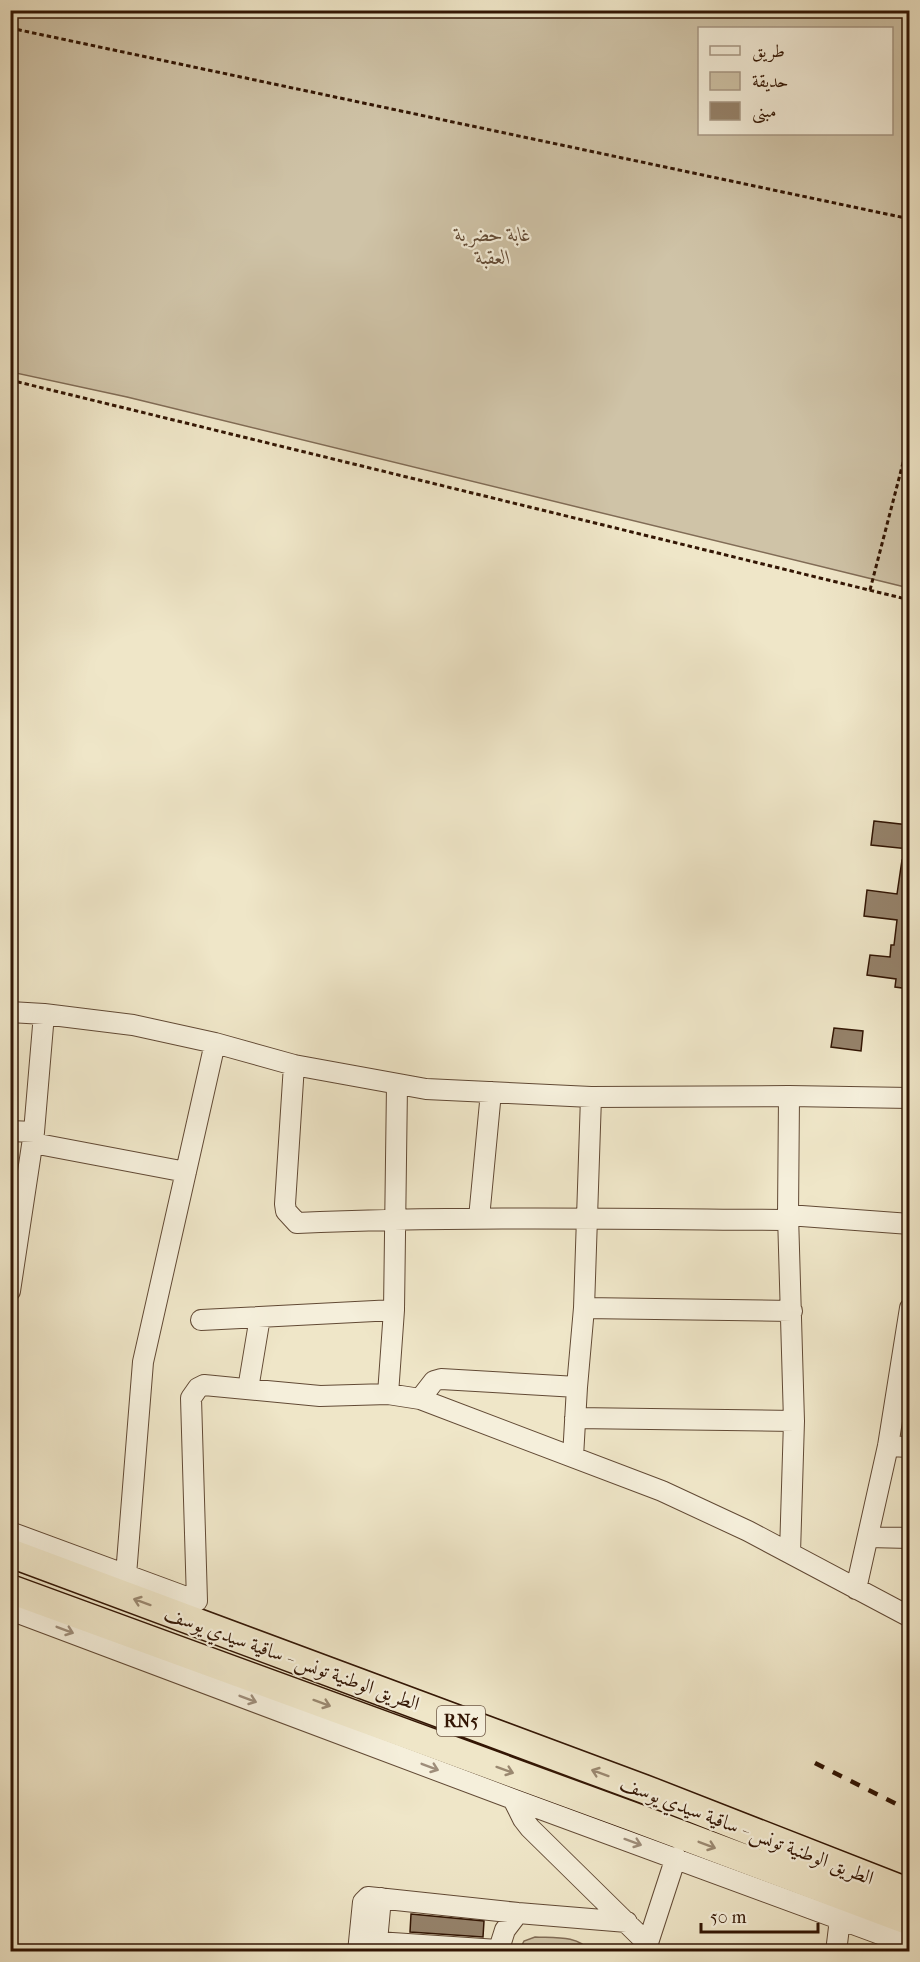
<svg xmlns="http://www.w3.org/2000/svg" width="920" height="1962" font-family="'IM FELL French Canon',Amiri,serif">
<rect width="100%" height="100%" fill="#efe6c8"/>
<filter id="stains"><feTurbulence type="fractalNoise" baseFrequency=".00333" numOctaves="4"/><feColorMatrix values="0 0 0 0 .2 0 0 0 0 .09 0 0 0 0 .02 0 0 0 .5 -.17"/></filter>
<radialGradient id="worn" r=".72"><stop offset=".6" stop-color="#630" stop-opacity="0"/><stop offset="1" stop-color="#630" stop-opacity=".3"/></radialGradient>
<path fill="#cfc3a7" stroke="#816c56" stroke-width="1.5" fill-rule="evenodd" d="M11,10L909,11V588L127,397L11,372ZM700,28H892V134H700Z
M535,1937C553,1938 579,1935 589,1951H519L524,1941Z"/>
<path fill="#95826a" stroke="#331604" stroke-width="1.5" d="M874,821L909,825V849L871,845Z
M902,860L909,861V989L895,987L896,979L867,975L870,955L890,957L891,945H894L897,920L864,916L867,890L897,894Z
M834,1028L863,1031L861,1051L831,1047Z
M411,1914L484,1921L483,1937L410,1932Z"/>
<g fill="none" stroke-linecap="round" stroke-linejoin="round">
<g stroke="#624a35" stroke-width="22">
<path id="minor" d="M10,1012L44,1014L133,1025L215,1043L294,1065L426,1089L591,1097L789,1096L910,1098
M294,1065L285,1204L286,1211L297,1223C461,1216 625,1219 789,1220
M789,1096L788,1215L794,1421L790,1553
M10,1131L34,1132
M33,1143L186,1172
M788,1215L910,1224
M479,1218L491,1092
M10,1291L34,1132L44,1014
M584,1308L792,1311
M201,1320L394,1310
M577,1387L584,1308L591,1097
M248,1389L260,1317
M388,1394L394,1310L397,1085
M420,1399L434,1381L441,1379L577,1387L573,1457
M575,1418L794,1421
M888,1446L910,1447
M10,1532L197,1601L191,1398L198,1388L204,1385L320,1396L388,1394L420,1399L662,1491L748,1531L910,1617
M868,1537L910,1538
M126,1575L143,1362L215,1043
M856,1589L888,1446L910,1308
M10,1610L513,1799L910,1945
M513,1799L523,1819L530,1828L647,1943
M377,1942L498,1950
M358,1952L363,1902L368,1897L518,1913L627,1922
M376,1952L381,1898
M498,1952L505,1930L518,1913
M645,1952L676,1857
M836,1952L840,1919"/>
</g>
<g stroke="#331604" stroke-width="31">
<path id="highway" d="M10,1553L644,1789L910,1893
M10,1589L631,1816L910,1921"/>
</g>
<path stroke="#331604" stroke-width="3" stroke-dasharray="4.5 3" stroke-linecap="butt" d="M10,28L910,219
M10,380L910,600
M870,590L910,436"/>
<use href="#minor" stroke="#f5efdb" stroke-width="20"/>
<use href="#highway" stroke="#efe6c8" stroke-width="28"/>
<path stroke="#331604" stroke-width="4.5" stroke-dasharray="10 10" stroke-linecap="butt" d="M815,1763L910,1811"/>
</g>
<defs><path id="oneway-shaft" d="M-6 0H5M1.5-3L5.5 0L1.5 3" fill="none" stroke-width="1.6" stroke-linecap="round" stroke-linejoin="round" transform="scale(1.5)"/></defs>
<g stroke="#9a8870">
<use href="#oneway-shaft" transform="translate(142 1602) rotate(-160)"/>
<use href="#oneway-shaft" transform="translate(322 1703) rotate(20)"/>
<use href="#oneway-shaft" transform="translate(505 1770) rotate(20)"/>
<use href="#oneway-shaft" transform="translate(600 1773) rotate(-160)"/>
<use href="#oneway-shaft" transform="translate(707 1845) rotate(21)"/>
</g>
<g stroke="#9e8d7a">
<use href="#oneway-shaft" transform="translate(65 1630) rotate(21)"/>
<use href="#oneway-shaft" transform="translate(248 1699) rotate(21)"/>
<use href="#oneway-shaft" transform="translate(430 1767) rotate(21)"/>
<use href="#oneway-shaft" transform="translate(633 1842) rotate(20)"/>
</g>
<g text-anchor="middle" stroke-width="4.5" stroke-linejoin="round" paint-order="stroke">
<rect fill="#f5efdb" stroke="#6d5744" stroke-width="1.5" x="437" y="1706" width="48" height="30" rx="4.5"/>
<g font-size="18" font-weight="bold" fill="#331604">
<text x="461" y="1727">RN5</text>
</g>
<g font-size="20" font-style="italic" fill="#624a35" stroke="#f5efdb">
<text x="493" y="241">غابة حضرية<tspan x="493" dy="23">العقبة</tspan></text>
</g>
<g font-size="20" fill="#331604" stroke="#f5efdb">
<text transform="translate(292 1658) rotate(20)" y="7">الطريق الوطنية تونس - ساقية سيدي يوسف</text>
<text transform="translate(747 1830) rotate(21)" y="7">الطريق الوطنية تونس - ساقية سيدي يوسف</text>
</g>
</g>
<rect width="920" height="1962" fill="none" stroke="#efe6c8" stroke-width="36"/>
<rect x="12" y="12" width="896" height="1938" fill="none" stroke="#331604" stroke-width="3"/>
<rect x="18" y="18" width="884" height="1926" fill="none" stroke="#331604" stroke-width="1.5"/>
<rect x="698" y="27" width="195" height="108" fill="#f5efdb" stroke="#a79885" stroke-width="1.5"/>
<rect x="710" y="46" width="30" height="9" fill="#f5efdb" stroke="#a79885" stroke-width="1.5"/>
<text x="752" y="57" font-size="18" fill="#331604">طريق</text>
<rect x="710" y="72" width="30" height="18" fill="#cfc3a7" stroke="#a79885" stroke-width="1.5"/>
<text x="752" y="87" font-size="18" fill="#331604">حديقة</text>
<rect x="710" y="102" width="30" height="18" fill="#95826a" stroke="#a79885" stroke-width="1.5"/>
<text x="752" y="117" font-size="18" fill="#331604">مبنى</text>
<path d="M701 1923v9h117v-9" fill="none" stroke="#331604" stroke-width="3"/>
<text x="710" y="1923" font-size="18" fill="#331604" stroke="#f5efdb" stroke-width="4.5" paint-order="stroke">50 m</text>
<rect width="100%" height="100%" filter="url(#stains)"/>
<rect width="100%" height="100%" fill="url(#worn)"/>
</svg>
